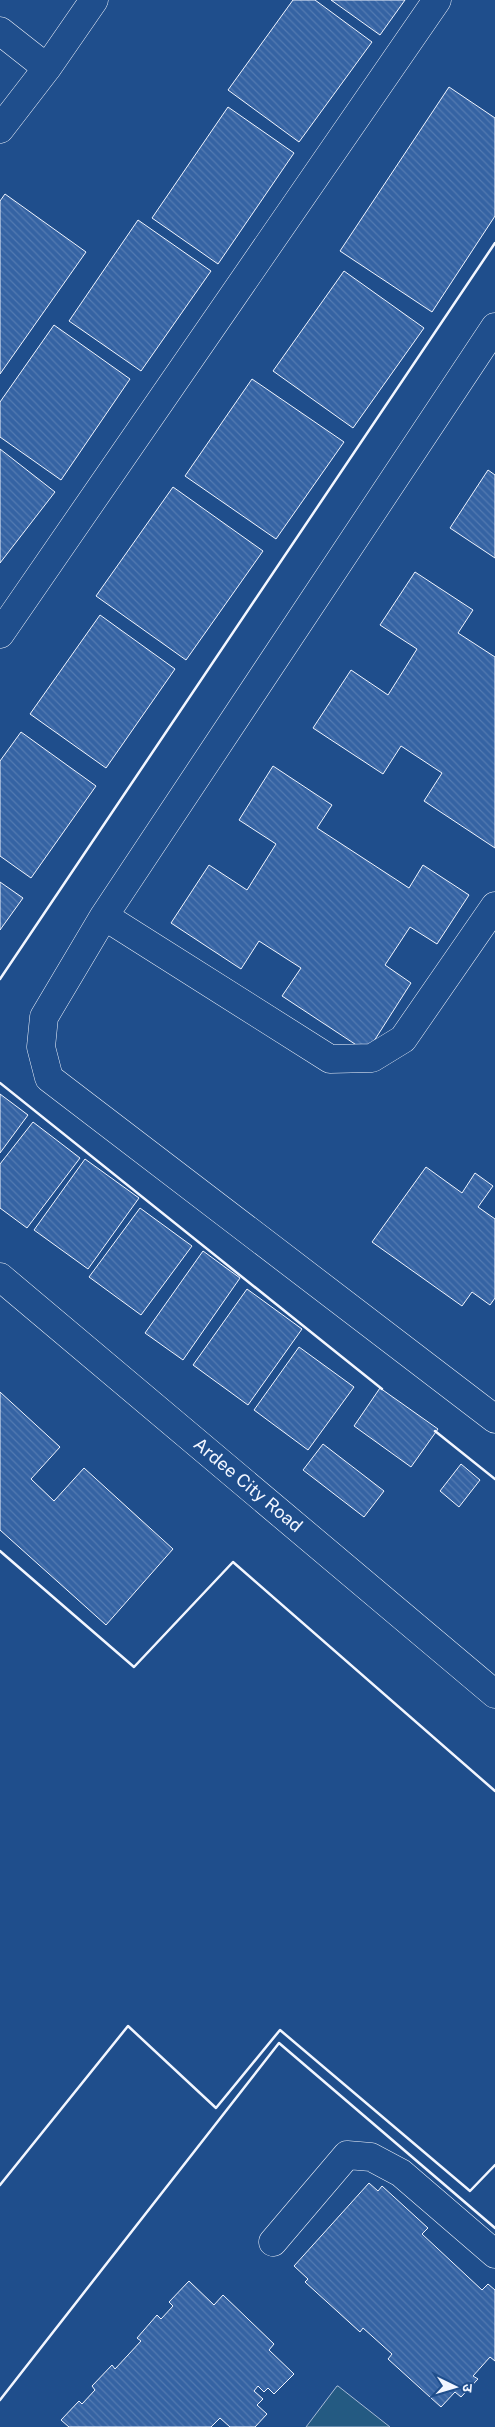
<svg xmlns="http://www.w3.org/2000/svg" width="495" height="2427" font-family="'Public Sans','Noto Sans Devanagari',sans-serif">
<defs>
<pattern id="building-back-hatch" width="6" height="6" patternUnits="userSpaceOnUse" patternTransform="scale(1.25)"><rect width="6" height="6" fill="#3563a3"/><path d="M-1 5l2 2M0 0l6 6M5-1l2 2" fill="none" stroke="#537ab1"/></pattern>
</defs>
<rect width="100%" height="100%" fill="#1f4e8c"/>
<path fill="#245a82" stroke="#a8bbd7" d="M337,2386H338L390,2427H306Z"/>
<path fill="url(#building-back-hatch)" stroke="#f2f6ff" d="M293,0H315L372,42L299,142L228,90Z
M331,0H405L380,35Z
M449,87L495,118V216L432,312L340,251Z
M228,107L294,153L218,264L152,218Z
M5,194L86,252L0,374V201Z
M138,220L211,271L141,371L69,321Z
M344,271L424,328L353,428L273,371Z
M54,325L130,379L61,480L0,437V402Z
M252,379L344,442L276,539L185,476Z
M0,449L55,492L0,563Z
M488,470L495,475V558L450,528Z
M173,487L263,551L186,660L96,596Z
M415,572L473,610L458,633L495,657V848L424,801L442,773L401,746L383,774L313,728L351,670L388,695L417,649L380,625Z
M100,615L175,669L106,768L30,714Z
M21,732L96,786L31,878L0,856V761Z
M273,766L332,805L317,828L409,888L423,865L469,895L437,944L410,927L385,965L411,983L367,1052L282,996L301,968L259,941L241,969L171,923L209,865L247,890L276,844L239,820Z
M0,882L23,898L0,930Z
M0,1094L28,1115L0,1153Z
M33,1122L80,1158L27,1228L0,1208V1164Z
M85,1159L139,1198L88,1269L34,1230Z
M426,1167L462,1193L475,1173L493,1186L478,1207L495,1219V1298L490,1305L472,1292L462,1306L372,1242Z
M140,1208L192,1246L141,1315L89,1277Z
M203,1251L240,1278L183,1360L145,1333Z
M247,1289L302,1329L248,1405L193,1365Z
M299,1347L354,1387L308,1450L254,1410Z
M380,1388L438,1429L411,1467L354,1426Z
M0,1392L60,1447L31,1479L54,1501L84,1468L173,1549L106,1625L0,1530Z
M323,1444L384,1491L364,1517L303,1470Z
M461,1464L480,1480L459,1507L440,1491Z
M369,2183L378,2191L382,2186L428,2228L422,2234L482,2290L488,2284L495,2290V2361L490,2357L473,2376L478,2379L461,2397L455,2392L441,2407L388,2359L392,2354L363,2328L360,2332L305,2282L308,2279L294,2266Z
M189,2281L214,2305L223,2295L274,2344L269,2350L294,2374L274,2394L268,2388L264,2392L258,2386L254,2391L263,2399L257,2405L267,2414L255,2427H230L220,2418L211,2427H69L61,2420L79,2401L82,2404L95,2390L92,2386L112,2365L115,2369L141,2341L137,2338L157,2315L161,2319L173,2306L169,2302Z"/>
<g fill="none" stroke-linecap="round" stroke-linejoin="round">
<g stroke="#f2f6ff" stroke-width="29">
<path id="minor" d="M0,31L47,68
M0,129L47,68L94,0
M495,327L104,916L44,1017L41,1047L49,1078L495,1419
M0,634L437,0
M104,916L330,1059L372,1058L403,1039L495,906
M0,1277L495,1694
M273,2242L347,2155L371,2157L401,2173L495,2254"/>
</g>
<use href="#minor" stroke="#1f4e8c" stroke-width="28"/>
<path stroke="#f2f6ff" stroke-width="2.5" d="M0,979L495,243
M0,1083L382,1389
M435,1431L495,1479
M0,1551L134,1667L233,1562L495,1791
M0,2185L128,2026L216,2108L280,2030L470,2191L495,2165
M0,2400L279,2043L495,2228"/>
</g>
<g text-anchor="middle" stroke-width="4" stroke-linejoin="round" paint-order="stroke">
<g font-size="18" fill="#f2f6ff" stroke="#1f4e8c">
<text transform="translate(248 1485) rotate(40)" y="6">Ardee City Road</text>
</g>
</g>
<g transform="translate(455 2387) rotate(95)" stroke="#1f4e8c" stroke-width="4" paint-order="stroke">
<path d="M0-4L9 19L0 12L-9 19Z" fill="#f2f6ff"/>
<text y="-8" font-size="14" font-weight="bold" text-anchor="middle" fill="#f2f6ff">उ</text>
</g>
</svg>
